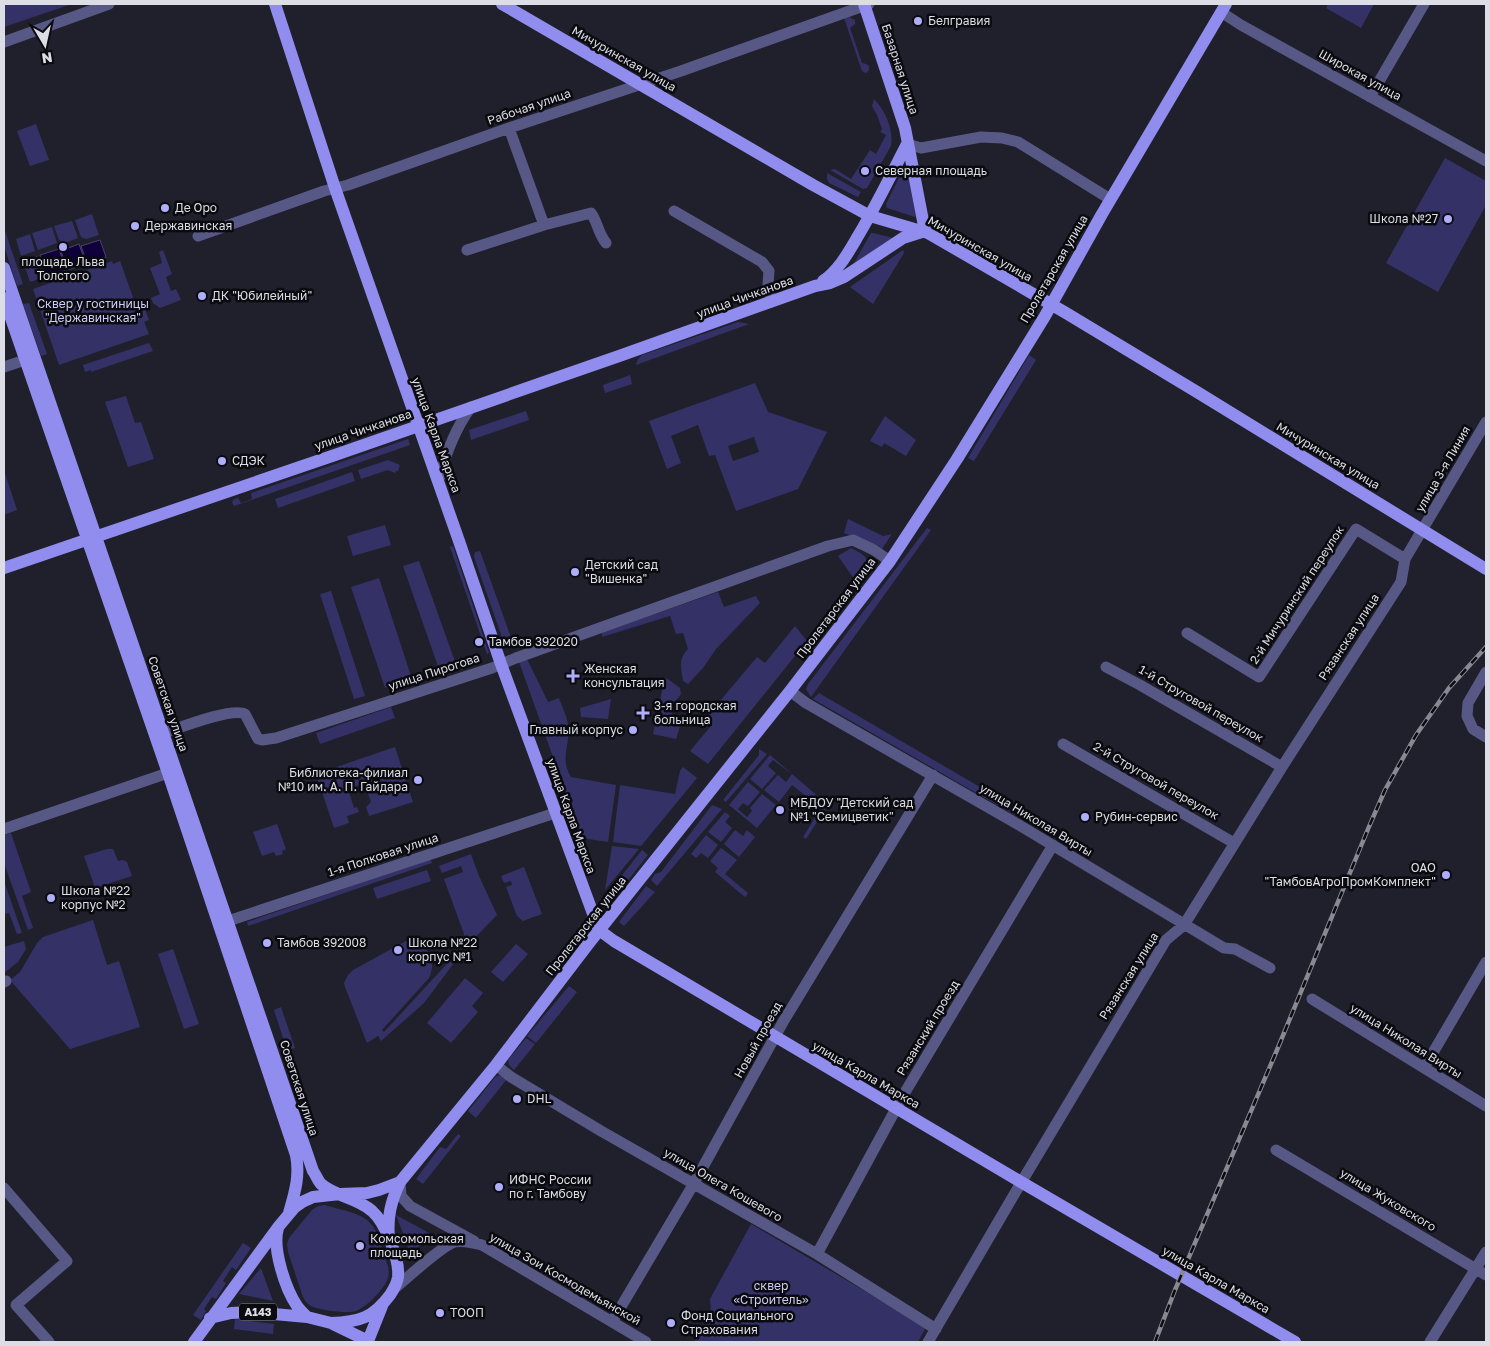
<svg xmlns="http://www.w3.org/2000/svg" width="1490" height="1346" font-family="'Golos Text',sans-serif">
<rect width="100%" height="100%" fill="#1f202c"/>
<path fill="#343167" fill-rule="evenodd" d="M4,4H72L4,27Z
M1328,4H1374L1361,28L1326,8Z
M849,17L855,20V24L850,28L862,63L866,64L869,66V70L866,73L862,71L844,18Z
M874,99C885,110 894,130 891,146L867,188L863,189L830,170L835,169L851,179L870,150L876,154L886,135L880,132L882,129L877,115L872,106Z
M36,124L49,160L30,166L17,131Z
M1445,158L1486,181V205L1438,292L1386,263Z
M904,170L907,172L916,216L915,217L887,208L886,204L902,172Z
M827,173L861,192L858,197L829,183L827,179Z
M92,214L99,235L86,239L81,237L75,220Z
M72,221L78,238L65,243L59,240L54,226Z
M52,227L57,243L38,250L32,233Z
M4,228L23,284L17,286L4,246Z
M871,233H873L893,238L854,263Z
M30,234L35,251L21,256L16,239Z
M163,250L172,274L166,277L171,291L176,289L181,300L160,308L153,303L151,298L160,294L150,268L162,263L159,252Z
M903,250L904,253L873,304L850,287Z
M37,256L45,277L30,282L23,261Z
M112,261L113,264L120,261L134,300L141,298L149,320L144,322L149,334L59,365L33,289Z
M29,303L47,354L41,356L23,304Z
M738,322L749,324L636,365L638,359L642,355Z
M149,343L153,351L91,372V370L85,372L83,365Z
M1029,355L1036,360L974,461L968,458Z
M630,375L632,384L605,393L603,385Z
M755,383L768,412L827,432L798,489L736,511L715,455L709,456L698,425L671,436L681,463L667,469L649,421ZM754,437L759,452L733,461L728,446Z
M126,396L135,423L141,422L154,459L128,467L105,402Z
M526,411L529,420L471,440L469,430Z
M885,416L916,440L906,456L884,443L882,447L870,441Z
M408,439L410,445L234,506L232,502L234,499L238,498L241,503L252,499L251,493Z
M388,460L400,465L398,471H396L395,473L388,470L361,479L358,470Z
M4,470L17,510L4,515Z
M352,472L355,481L278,508L275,499Z
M848,519L883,536L892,534L882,549L879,546L844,533Z
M385,525L391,545L353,556L347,536Z
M927,528L931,530L811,697L806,689L808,684Z
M453,546L489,653L487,654L450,547Z
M851,548C858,551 866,556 870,563L855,580L838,556Z
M480,551L513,643L505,646L474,557L475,552Z
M419,561L457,667L440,672L403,566Z
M379,578L412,679L385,688L351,587Z
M331,591L365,696L354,699L320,594Z
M718,592L724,607L756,596L760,603L716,649L703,668L688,684L683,681C681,668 678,659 688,649L683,633L676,634L670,616L602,637V634L603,632Z
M795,626L807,641L708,764L690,751L711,726L704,720L757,657L765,663Z
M527,659L548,702L559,698C562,707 567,716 568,725C571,744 559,758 571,777L616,785L608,842L582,838L519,662Z
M665,677L680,688L681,694L671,707L672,715L681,723L676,739L653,734Z
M819,693L1021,811L1018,817L813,699Z
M611,699L608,719L581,717L580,708Z
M391,707L395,718L320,744L316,733Z
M395,747L413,802L369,816L366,807L371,802L364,783L348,789L354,808L357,807L359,812L347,816L349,823L334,828L316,774Z
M759,749L767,754L726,802L723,800L759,755Z
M770,755L828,805L806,839L803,837L821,808L792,785L779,802L764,790L778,775L786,782L792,774L773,760L768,766L776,773L762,789L750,779Z
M683,767L697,778L641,846L613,842L620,785L675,794L680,771Z
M748,782L760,792L748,806L743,803L738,809L747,817L752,811L750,808L762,794L776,805L757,828L729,805Z
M712,805L722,809L657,886L651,880L655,874L661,872Z
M725,812L730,816L725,822L732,828L721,842L708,832Z
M277,824L286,849L282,851L283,854L276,856L274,852L262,856L253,832Z
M735,830L743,836L747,830L755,837L739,857L724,844Z
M11,833L31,892L22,896L33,928L28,930L4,863V835Z
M706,835L718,845L708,858L701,853L696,858L691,854Z
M612,846L639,849L605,890Z
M721,848L737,860L725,874L748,893L745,897L715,872L718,868L710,861Z
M107,849H113L118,861L123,860L127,862L132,876L95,888L84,856Z
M642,850L648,855L610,903L604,898Z
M471,854L479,876L497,915L468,945L444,879L463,872L461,866L442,873L439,866Z
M430,859L432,863L248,926L247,922Z
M524,867L542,914L523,921L517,916L506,887L512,885L511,881L504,883L501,876Z
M427,870L431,881L377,899L373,888Z
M4,881L22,933L17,934L9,913L4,914Z
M646,886L655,892L624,926L619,922Z
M93,920L107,965L119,961L140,1027L70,1049L10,980L20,972L37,943L43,937Z
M412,940C429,946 437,961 429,978L382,1030L384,1032L457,953L460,955L424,1003L381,1041L378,1036L367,1043L345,987L344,983L348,975L353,970L406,941Z
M24,941L26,949L18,962L4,973V947Z
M516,944L528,954L503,982L491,972Z
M173,949L199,1024L184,1029L158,954Z
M465,978L483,993L472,1006L478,1012L451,1043L427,1023Z
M569,986L577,992L536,1043L527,1036Z
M281,1007L295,1048L287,1050L274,1010Z
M526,1038L535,1044L514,1070L509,1065L508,1060Z
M501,1075L507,1079L476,1118L468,1111L496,1076Z
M458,1134L461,1136L423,1184L416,1179L440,1147L446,1149Z
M325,1205C339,1210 362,1212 372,1225C378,1233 384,1255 388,1266C389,1270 389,1274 388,1278C385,1288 367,1307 356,1311C347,1314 319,1310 311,1306C307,1304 305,1301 303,1297L288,1252L287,1244L289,1238L312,1210L318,1206Z
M396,1215L431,1234L411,1255Z
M751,1224L926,1327L918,1342H694L711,1314L710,1299Z
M243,1243L251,1248L236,1270L232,1267L223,1281L226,1283L216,1299L212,1297L204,1309L206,1311L201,1320L193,1315Z
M261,1268L273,1301L239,1294Z
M235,1319L274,1324L273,1334L234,1329Z"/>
<path fill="#0f0039" stroke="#4c426d" d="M100,240L106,257L87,263L81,246Z
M79,244L86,264L67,270L61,251Z
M59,249L66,270L47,277L40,255Z"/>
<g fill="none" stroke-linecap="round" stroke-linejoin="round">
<path stroke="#585887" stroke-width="11" d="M1221,12L1241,25L1486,161
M4,42L109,4
M1370,97L1424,4
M509,128L544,225
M907,144L921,148L981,137L1002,138L1018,142L1110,199
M674,211L762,262L769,271L768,284L771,302
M198,236L324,191L348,185L509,128L681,71L869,4
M467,250L544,225L591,213C598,223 598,233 606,243
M4,367L25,360
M438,482C445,456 454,430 471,407
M1187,633L1259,677L1356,529L1405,559
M1106,667L1140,685L1282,767
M1486,672L1468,703L1467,716L1473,729L1486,737
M790,691L806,703L1019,825L1224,948L1235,949L1270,968
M164,733C179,728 232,707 245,714L258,739L262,740L276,738L492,668L516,658L828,546L853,540L874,550L890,561
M1063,744L1234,843
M4,829L168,773
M228,921L555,813
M4,982L6,981
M1312,999L1486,1106
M496,1065L511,1077L601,1131L817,1254L936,1329
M1424,1068L1486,962
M1276,1150L1486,1275
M400,1182L401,1196L410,1206L474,1241
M4,1188L67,1261L16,1305L49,1342
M817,1254L904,1094L1053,845
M395,1288C406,1279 443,1245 455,1242C463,1240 474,1243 482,1245L646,1342
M612,1322L693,1185L783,1022L933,775
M928,1342L1015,1193L1166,940L1184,925L1282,767L1401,582L1405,559L1486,422
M1430,1342L1486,1252"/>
<path stroke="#918def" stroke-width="12" d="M275,4L335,188L459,541L501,664L599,930L614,941L1021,1182L1295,1342
M502,4L813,185L870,216L928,233L1066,313L1197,392L1486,569
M864,4L905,128L925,231
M4,268L313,1171C316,1175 318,1181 321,1184C334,1196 358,1198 372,1211C385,1222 400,1260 398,1277C397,1284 394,1289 390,1295C373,1318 359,1322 331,1323
M823,281C839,270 848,253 858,236C876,206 891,175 907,144
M4,298L168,773L296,1155C300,1176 295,1192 289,1213
M4,568L335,455L622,355L815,286L830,283L844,277L903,238L925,231
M278,1228C272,1248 285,1288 297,1306C300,1310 304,1314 307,1317
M389,1238C387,1217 391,1201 400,1182L496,1065L589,943L790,691L890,561L957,459L1045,316L1102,214L1226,4
M210,1318L231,1313L252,1312L307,1317L331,1323L368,1341
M368,1341L382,1306
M194,1342L279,1226L295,1207L302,1202L313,1197L340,1194L367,1193L379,1190L400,1182"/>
<g stroke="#888992" stroke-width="4.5">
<path id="rail" d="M1155,1342L1175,1290L1277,1050L1368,829L1385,790L1416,735L1449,688L1486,647"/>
</g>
<use href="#rail" stroke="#0a0a0f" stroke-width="2.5" stroke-dasharray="8" stroke-linecap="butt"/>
</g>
<g fill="#aeaefa" stroke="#0a0a0f" stroke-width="2">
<circle cx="918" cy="21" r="5"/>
<circle cx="865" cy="171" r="5"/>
<circle cx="165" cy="208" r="5"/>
<circle cx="1448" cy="219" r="5"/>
<circle cx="135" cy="226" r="5"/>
<circle cx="63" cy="247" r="5"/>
<circle cx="202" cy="296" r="5"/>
<circle cx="222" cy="461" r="5"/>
<circle cx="575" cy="572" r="5"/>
<circle cx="479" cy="642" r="5"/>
<path d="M570.5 668.5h5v5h5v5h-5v5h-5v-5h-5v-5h5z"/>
<path d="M640.5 705.5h5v5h5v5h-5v5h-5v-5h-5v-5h5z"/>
<circle cx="633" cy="730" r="5"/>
<circle cx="418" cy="780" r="5"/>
<circle cx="780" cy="810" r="5"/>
<circle cx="1085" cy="817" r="5"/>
<circle cx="1446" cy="875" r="5"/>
<circle cx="51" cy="898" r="5"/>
<circle cx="267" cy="943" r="5"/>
<circle cx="398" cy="950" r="5"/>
<circle cx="517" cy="1099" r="5"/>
<circle cx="499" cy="1187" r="5"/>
<circle cx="360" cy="1246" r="5"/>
<circle cx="440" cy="1313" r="5"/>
<circle cx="671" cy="1323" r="5"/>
</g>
<g text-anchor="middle" stroke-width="5" stroke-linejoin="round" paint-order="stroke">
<rect fill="#0a0a0f" stroke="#9d9ea5" stroke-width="1" x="239" y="1303.5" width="38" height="17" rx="4"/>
<g font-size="11" font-weight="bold" fill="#dcdde5">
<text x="258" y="1316">А143</text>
</g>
<g font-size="12" fill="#dcdde5" stroke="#0a0a0f" text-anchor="start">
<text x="928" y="25">Белгравия</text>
<text x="875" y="175">Северная площадь</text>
<text x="175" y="212">Де Оро</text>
<text x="1438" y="223" text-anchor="end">Школа №27</text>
<text x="145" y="230">Державинская</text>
<text x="63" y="266" text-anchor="middle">площадь Льва<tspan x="63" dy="14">Толстого</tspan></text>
<text x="212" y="300">ДК "Юбилейный"</text>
<text x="232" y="465">СДЭК</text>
<text x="585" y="569">Детский сад<tspan x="585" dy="14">"Вишенка"</tspan></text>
<text x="489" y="646">Тамбов 392020</text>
<text x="584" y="673">Женская<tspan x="584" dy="14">консультация</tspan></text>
<text x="654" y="710">3-я городская<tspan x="654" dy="14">больница</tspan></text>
<text x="623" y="734" text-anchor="end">Главный корпус</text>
<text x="408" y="777" text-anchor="end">Библиотека-филиал<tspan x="408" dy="14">№10 им. А. П. Гайдара</tspan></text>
<text x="790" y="807">МБДОУ "Детский сад<tspan x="790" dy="14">№1 "Семицветик"</tspan></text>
<text x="1095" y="821">Рубин-сервис</text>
<text x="1436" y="872" text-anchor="end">ОАО<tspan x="1436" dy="14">"ТамбовАгроПромКомплект"</tspan></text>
<text x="61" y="895">Школа №22<tspan x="61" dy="14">корпус №2</tspan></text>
<text x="277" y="947">Тамбов 392008</text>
<text x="408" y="947">Школа №22<tspan x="408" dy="14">корпус №1</tspan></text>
<text x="527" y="1103">DHL</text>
<text x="509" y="1184">ИФНС России<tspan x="509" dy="14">по г. Тамбову</tspan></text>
<text x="370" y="1243">Комсомольская<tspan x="370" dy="14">площадь</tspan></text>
<text x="450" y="1317">ТООП</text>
<text x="681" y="1320">Фонд Социального<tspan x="681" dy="14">Страхования</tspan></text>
</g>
<g font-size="12" fill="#dcdde5" stroke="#0a0a0f">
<text transform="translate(624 59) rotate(30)" y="4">Мичуринская улица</text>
<text transform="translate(900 69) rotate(72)" y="4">Базарная улица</text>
<text transform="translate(1360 75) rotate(29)" y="4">Широкая улица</text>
<text transform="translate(529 107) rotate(-19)" y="4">Рабочая улица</text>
<text transform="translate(980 249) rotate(30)" y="4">Мичуринская улица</text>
<text transform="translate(1054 269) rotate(-60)" y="4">Пролетарская улица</text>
<text transform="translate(745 297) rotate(-20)" y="4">улица Чичканова</text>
<text transform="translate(363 430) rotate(-19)" y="4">улица Чичканова</text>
<text transform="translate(436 435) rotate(70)" y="4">улица Карла Маркса</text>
<text transform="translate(1328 456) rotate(31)" y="4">Мичуринская улица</text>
<text transform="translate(1443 469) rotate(-60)" y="4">улица 3-я Линия</text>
<text transform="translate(1297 595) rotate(-57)" y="4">2-й Мичуринский переулок</text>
<text transform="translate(836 608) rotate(-53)" y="4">Пролетарская улица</text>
<text transform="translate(1349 637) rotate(-57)" y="4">Рязанская улица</text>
<text transform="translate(434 672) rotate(-18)" y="4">улица Пирогова</text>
<text transform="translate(168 704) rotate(71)" y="4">Советская улица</text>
<text transform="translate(1201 704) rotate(30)" y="4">1-й Струговой переулок</text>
<text transform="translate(1156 781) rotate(30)" y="4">2-й Струговой переулок</text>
<text transform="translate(571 816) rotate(70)" y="4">улица Карла Маркса</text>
<text transform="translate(1036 820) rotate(31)" y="4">улица Николая Вирты</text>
<text transform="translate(383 855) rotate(-18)" y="4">1-я Полковая улица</text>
<text transform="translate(586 926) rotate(-52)" y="4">Пролетарская улица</text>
<text transform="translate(1129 976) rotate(-58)" y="4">Рязанская улица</text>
<text transform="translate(928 1028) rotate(-59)" y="4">Рязанский проезд</text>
<text transform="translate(758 1040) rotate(-61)" y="4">Новый проезд</text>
<text transform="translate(1406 1041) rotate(32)" y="4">улица Николая Вирты</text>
<text transform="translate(866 1075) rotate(30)" y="4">улица Карла Маркса</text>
<text transform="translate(299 1088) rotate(72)" y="4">Советская улица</text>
<text transform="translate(723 1185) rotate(30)" y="4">улица Олега Кошевого</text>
<text transform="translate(1388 1200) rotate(31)" y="4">улица Жуковского</text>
<text transform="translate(565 1279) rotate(30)" y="4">улица Зои Космодемьянской</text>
<text transform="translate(1216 1280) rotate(30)" y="4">улица Карла Маркса</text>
</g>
<g font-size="12" fill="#cccdf4" stroke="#0a0a0f">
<text x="93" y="308">Сквер у гостиницы<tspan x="93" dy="14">"Державинская"</tspan></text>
<text x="771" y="1290">сквер<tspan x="771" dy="14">«Строитель»</tspan></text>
</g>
</g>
<rect width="1490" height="1346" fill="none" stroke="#dcdde5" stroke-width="10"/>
<g transform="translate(45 45) rotate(171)" stroke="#0a0a0f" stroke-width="4" paint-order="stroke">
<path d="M0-4L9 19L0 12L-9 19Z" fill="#dcdde5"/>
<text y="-8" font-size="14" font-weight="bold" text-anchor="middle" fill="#dcdde5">N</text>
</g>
</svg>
